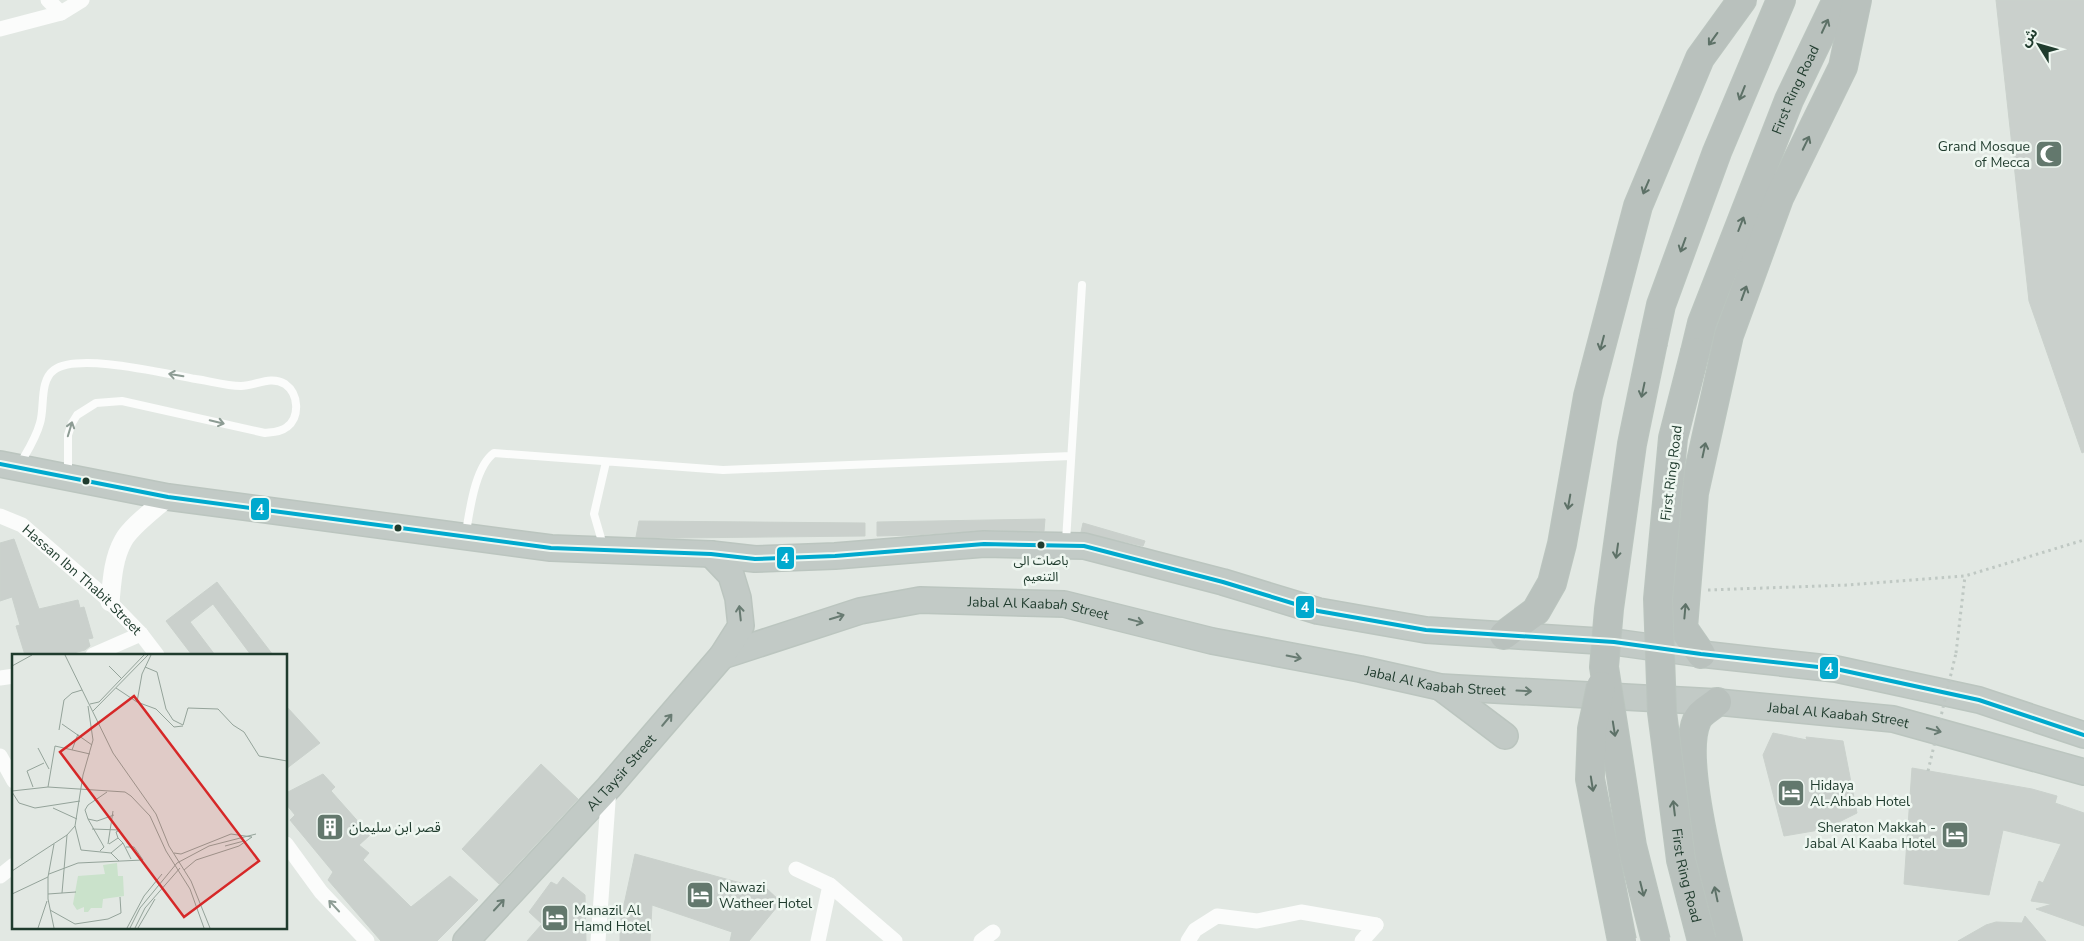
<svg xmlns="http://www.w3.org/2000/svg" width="2084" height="941" font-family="'Nunito Sans','Noto Sans Arabic',sans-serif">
<rect width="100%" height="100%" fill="#e2e8e3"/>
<path fill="#cad0cc" stroke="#cad1cc" d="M1996,0H2084V452L2082,453L2029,301Z
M1045,519L1044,531L984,530L915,535L877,536V522Z
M639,521L865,523V536L675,538L636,537Z
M1083,523L1145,541L1143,546L1081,532Z
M14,539L39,609L78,600L80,608L84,607L93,638L88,639L90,646L85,650L66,655H25L16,626L20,625L12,597L0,601V543Z
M217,582L273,655H251L213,604L190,622L215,655H192L166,621Z
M286,706L320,743L286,769Z
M1773,733L1807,740L1806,737L1843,741L1857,813L1825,829L1784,836L1763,755Z
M541,764L578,799L499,884L462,849Z
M1912,768L2032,789L2057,796L2055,803L2084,813V926L2036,909L2052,904L2031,901L2039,881L2043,883L2061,844L2003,830L1989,895L1904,884Z
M323,774L335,787L331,791L370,835L359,845L369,853L363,860L411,907L450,876L478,900L437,941H381L328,880L333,872L290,820L295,815L286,804V793Z
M635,854L737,882L766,888L781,902L749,941H730L732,932L652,905L650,941H620V923Z
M563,877L585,895L586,941H527L542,924L529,912L551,882L557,885Z
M2025,916L2046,941H1958L1986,925L1996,922L2022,923Z"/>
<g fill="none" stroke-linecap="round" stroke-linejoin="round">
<g stroke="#bbc5bf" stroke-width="28">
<g id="trunk">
<path d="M0,464L168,497L551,548L711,554L755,559L835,556L984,544L1084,546L1223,582L1318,611L1426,630L1614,642L1701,654L1836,669L1979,700L2084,735"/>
<path id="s2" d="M722,656L860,611L920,600L1064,604L1212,641L1360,669L1440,687L1717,702L1893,719L2084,772"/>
<path d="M1440,687L1505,736"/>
<path id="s3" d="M466,941L609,787L722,656L741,626L738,598L731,575L711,554"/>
</g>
</g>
<g stroke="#bbc5bf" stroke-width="30">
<g id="motorway">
<path d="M1653,342L1661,305L1717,152L1781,0"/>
<path id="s4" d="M1695,352L1702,323L1789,100L1837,0"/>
<path d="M1504,635L1536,611L1552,583L1562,544L1588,396L1638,206L1700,58L1742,0"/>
<path d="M1701,654L1683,628L1694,493L1729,335L1779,198L1843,67L1857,0"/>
<path d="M1717,702C1711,707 1700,713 1697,720C1679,759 1716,896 1728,941"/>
</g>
</g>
<path stroke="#bfc8c3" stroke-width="3" stroke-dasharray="2.5 4" stroke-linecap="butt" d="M1708,590L1848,585L1965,576L2084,540
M1956,653L1965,576"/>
<path stroke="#fbfcfb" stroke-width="8" d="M20,464C28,450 36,438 40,423C45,407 39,381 54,370C78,352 166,374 196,379C210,381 226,386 241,386C256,386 270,375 285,384C299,394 300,417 287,427C281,432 273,432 265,433L122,401L96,403L77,415L72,423L68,435V473
M466,532C470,509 475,467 494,453L723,470L1071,456
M1066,541L1082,285
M603,545L594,514L606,462"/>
<g stroke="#fbfcfb" stroke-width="15">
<path d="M61,13L82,0"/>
<path d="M0,29L61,13L48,0"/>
<path id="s1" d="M0,516L22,525L104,596L141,634L157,655"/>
<path d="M93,655L141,634"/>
<path d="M0,678L14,676"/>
<path d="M0,756L14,781"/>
<path d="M286,844L321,892L367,941"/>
<path d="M796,869L830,885L895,941"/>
<path d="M0,876L14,865"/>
<path d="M598,941L609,788"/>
<path d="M818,941L830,885"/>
<path d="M981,941L993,932"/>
<path d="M1188,941L1195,930L1217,916L1257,921L1301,912L1376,925"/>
<path d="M1362,941L1376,925"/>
</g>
<path stroke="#fbfcfb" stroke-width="19" d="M110,602C112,581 113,559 123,541C130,527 156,508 168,497"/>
<use href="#trunk" stroke="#c2cac6" stroke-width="25"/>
<use href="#motorway" stroke="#b9c1bd" stroke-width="28"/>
<g stroke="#bbc5bf" stroke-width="30" stroke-linecap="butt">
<g id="motorway-bridge">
<path d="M1653,342L1632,444L1609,609L1604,667L1632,846L1656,941"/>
<path id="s5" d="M1695,352L1673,438L1658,599L1662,712L1681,860L1702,941"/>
<path d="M1601,686L1592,729L1590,779L1622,941"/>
</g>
</g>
<path stroke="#bfc8c3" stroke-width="3" stroke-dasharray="2.5 4" stroke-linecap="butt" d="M1928,771L1956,653"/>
<use href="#motorway-bridge" stroke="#b9c1bd" stroke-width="28"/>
<g stroke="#eff7f1" stroke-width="8">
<path id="bus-1" d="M0,464L168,497L551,548L711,554L755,559L835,556L984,544L1084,546L1223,582L1318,611L1426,630L1614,642L1701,654L1836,669L1979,700L2084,735"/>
</g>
<use href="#bus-1" stroke="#00a9ce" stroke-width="4"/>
</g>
<defs><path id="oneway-shaft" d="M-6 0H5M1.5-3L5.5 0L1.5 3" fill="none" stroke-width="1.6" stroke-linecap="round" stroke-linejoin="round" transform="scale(1.25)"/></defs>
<g stroke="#5d7167">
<use href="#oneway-shaft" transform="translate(1825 26) rotate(-65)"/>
<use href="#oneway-shaft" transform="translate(1713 39) rotate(126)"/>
<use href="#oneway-shaft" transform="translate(1742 93) rotate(112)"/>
<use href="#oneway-shaft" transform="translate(1806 143) rotate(-64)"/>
<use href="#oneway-shaft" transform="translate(1646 187) rotate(113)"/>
<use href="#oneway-shaft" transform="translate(1741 224) rotate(-69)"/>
<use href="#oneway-shaft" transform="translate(1683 245) rotate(110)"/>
<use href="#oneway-shaft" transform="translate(1744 293) rotate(-70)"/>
<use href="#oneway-shaft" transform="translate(1602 343) rotate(105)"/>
<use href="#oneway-shaft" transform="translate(1643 390) rotate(102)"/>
<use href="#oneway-shaft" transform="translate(1704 450) rotate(-78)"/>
<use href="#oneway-shaft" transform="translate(1569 502) rotate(100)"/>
<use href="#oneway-shaft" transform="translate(1617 551) rotate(98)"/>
<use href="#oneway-shaft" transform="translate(1685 611) rotate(-85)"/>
<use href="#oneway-shaft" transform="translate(1614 729) rotate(81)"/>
<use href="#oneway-shaft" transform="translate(1592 784) rotate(81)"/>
<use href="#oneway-shaft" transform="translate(1674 808) rotate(-97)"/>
<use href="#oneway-shaft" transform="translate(1642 889) rotate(76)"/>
<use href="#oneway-shaft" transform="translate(1716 894) rotate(-102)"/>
</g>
<g stroke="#8d9c94">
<use href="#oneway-shaft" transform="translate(176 375) rotate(-171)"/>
<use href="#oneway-shaft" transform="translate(217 422) rotate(13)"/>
<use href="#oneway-shaft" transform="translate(70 429) rotate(-73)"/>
<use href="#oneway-shaft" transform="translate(334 906) rotate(-133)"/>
</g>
<g stroke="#687b72">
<use href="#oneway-shaft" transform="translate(740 613) rotate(-96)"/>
<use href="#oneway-shaft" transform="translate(837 617) rotate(-17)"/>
<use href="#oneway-shaft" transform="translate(1136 621) rotate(15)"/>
<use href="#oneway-shaft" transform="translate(1294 657) rotate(11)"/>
<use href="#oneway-shaft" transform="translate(1524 691) rotate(3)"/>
<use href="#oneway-shaft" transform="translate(667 720) rotate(-50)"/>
<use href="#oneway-shaft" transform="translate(1934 730) rotate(15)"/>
<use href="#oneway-shaft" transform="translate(499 905) rotate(-47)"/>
</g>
<defs>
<g id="mosque-square" transform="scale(1.4375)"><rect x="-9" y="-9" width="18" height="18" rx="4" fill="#63786d" stroke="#eff7f1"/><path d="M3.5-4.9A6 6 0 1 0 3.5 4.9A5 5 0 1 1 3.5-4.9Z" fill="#fff"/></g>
<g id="hotel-square" transform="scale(1.4375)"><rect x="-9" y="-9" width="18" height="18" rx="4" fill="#63786d" stroke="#eff7f1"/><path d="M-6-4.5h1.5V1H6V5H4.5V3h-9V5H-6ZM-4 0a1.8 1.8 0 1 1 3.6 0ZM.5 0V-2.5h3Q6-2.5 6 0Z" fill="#fff"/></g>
<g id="building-square" transform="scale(1.4375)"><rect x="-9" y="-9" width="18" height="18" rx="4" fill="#63786d" stroke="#eff7f1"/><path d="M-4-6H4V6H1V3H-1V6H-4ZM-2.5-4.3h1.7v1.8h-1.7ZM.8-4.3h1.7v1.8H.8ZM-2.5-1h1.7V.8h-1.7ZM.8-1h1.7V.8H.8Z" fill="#fff"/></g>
</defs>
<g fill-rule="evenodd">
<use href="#mosque-square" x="2049" y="154"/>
<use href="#hotel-square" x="1791" y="793"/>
<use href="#building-square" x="330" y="827"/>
<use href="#hotel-square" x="1955" y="835"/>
<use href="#hotel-square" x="700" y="895"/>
<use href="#hotel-square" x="555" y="918"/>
</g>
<g fill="#1f3b2d" stroke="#eff7f1" stroke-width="2">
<circle cx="86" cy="481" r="4.5"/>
<circle cx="398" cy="528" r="4.5"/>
<circle cx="1041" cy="545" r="4.5"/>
</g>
<g text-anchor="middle" stroke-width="5" stroke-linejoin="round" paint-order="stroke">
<g font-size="13" fill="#1f3b2d" stroke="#eff7f1">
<text x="1041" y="565">باصات الى<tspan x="1041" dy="16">التنعيم</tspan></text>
</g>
<g font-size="14" fill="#1f3b2d" stroke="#eff7f1">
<text dy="5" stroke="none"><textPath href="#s4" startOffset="281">First Ring Road</textPath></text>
<text transform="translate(1671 473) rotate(-83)" y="5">First Ring Road</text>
<text dy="5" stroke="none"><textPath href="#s1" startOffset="105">Hassan Ibn Thabit Street</textPath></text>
<text dy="5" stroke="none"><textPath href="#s2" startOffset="325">Jabal Al Kaabah Street</textPath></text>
<text dy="5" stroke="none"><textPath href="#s2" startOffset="730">Jabal Al Kaabah Street</textPath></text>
<text dy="5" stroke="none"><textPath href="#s2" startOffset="1135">Jabal Al Kaabah Street</textPath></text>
<text dy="5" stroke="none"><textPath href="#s3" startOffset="229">Al Taysir Street</textPath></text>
<text dy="5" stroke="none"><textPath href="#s5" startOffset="529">First Ring Road</textPath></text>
</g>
<g font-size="14" fill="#1f3b2d" stroke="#eff7f1" text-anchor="start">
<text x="2030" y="151" text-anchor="end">Grand Mosque<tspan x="2030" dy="16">of Mecca</tspan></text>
<text x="1810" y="790">Hidaya<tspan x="1810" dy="16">Al-Ahbab Hotel</tspan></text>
<text x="349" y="832">قصر ابن سليمان</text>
<text x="1936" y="832" text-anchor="end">Sheraton Makkah -<tspan x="1936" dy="16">Jabal Al Kaaba Hotel</tspan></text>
<text x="719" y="892">Nawazi<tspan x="719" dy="16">Watheer Hotel</tspan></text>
<text x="574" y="915">Manazil Al<tspan x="574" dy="16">Hamd Hotel</tspan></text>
</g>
</g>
<g transform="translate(12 654)">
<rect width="275" height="275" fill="#e2e8e3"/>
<path d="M105,209L106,222H111L112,242L91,245L90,254H79L76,258H72V253L65,256L61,250L66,222L93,220L91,211Z" fill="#cae2cb"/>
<path fill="none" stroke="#94a39a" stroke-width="1" d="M53,1L101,99L144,160L157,192L179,227L198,274M0,12L20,1M97,12L109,24M133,13L145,18L154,55L161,66L171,71M104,34L125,48L130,20L139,1M125,48L144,55L162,73L171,72M78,50L87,48L132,1M81,57L136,1M50,70L80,91M171,71L176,54L206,55L221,71L232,78L247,102L275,107M47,76L52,46L60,39L70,36M26,94L37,115M60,96L66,80M21,133L15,117L32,109M36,133L43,92L78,100M0,137L36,133L113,138L119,142L138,162L154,197L178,235L192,274M0,138L7,149L23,154L68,147M95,138L76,151L73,156L76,165L85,167L102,161M41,154L65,165M76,165L92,193L88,197M63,172L69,196L99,199L107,207M80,175L108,176L104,178L106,184M96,190L101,157M97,190L106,184L111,189M213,192L232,187M114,193H122L131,206M99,199L111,189L119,205M162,199L169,200L219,180L240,183L227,192L184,206L172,216M0,217L55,181L63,172L71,121L81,86L76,52M37,220L66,209L131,206M50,239L55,181M0,240L36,223M36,240L64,238M38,256L63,270L96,265L109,259L108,243M26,274L35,247M42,274L36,245V223L42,190M115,274L132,242L150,220M118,274L128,254L165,209L197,192L244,180M123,274L133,254L168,214M126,274L143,245"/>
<path fill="#d62828" fill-opacity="0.15" stroke="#d62828" stroke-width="2.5" d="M122,42L247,207L172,263L48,98Z"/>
<rect width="275" height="275" fill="none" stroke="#1f3b2d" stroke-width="2.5"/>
</g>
<g stroke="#eff7f1" stroke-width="2">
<rect x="250" y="497" width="20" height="24" rx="5" fill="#00a9ce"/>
<rect x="776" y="546" width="19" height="24" rx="5" fill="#00a9ce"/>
<rect x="1295" y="595" width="20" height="24" rx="5" fill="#00a9ce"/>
<rect x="1819" y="656" width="20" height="24" rx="5" fill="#00a9ce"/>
</g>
<g font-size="14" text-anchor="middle" font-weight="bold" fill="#fff">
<text x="260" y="514">4</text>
<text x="785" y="563">4</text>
<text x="1305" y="612">4</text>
<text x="1829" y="673">4</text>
</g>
<g transform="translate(2039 45) rotate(307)" stroke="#eff7f1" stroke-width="4" paint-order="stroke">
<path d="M0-4L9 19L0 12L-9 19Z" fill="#1f3b2d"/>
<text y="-8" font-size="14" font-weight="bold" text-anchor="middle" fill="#1f3b2d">ش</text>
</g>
</svg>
